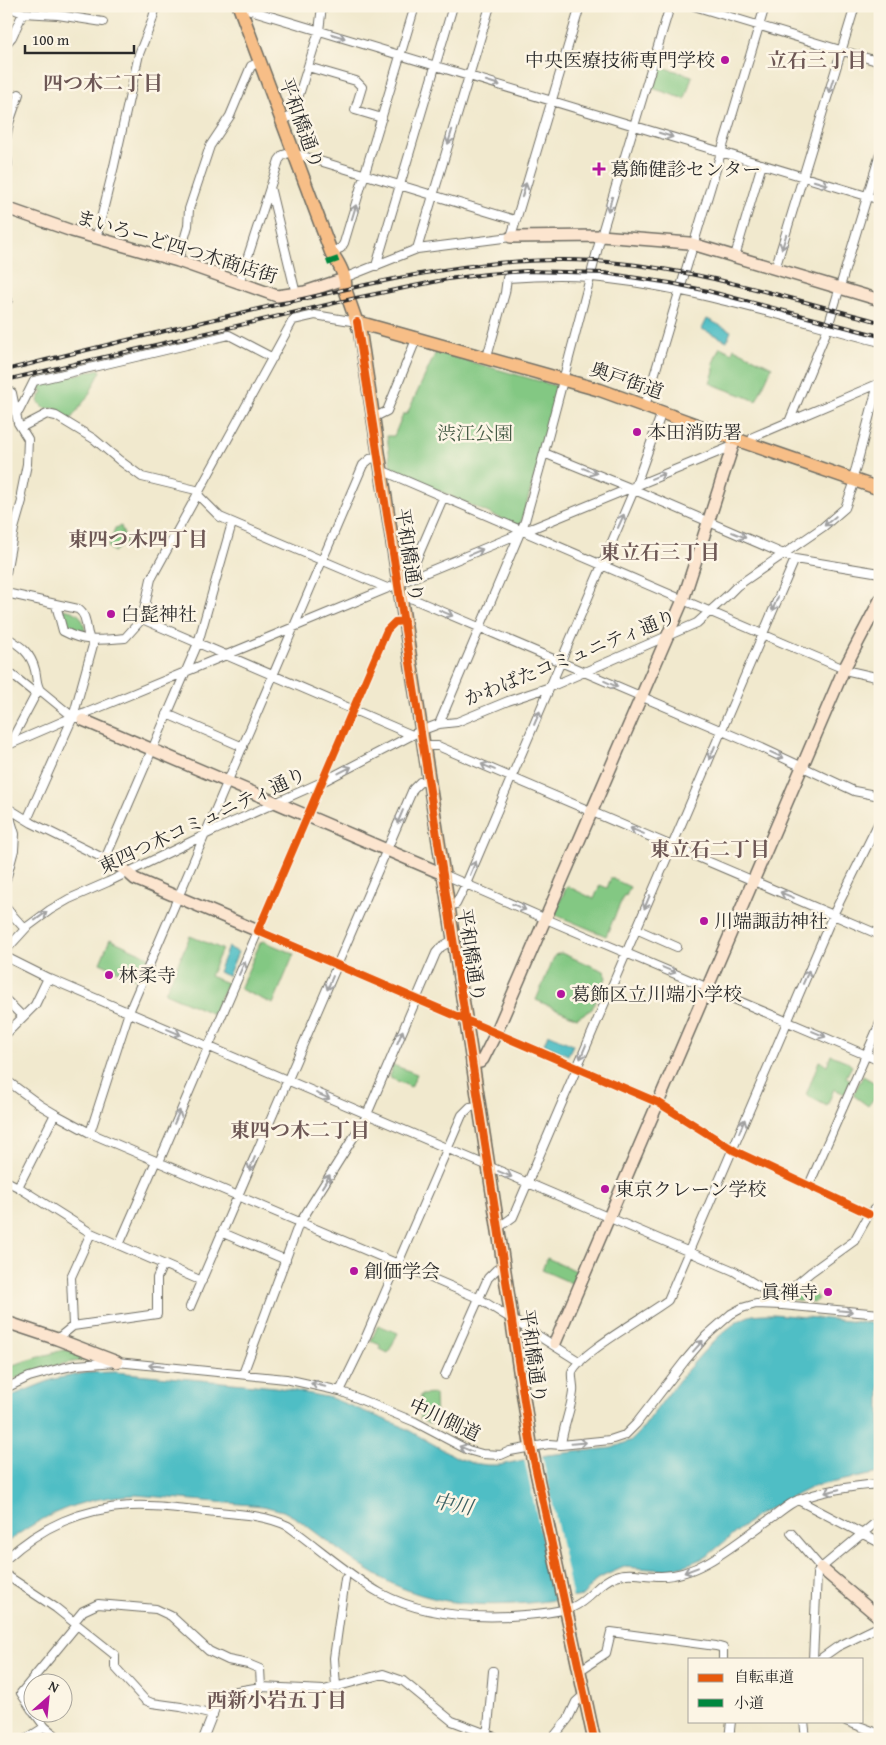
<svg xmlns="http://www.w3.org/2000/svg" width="886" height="1745" font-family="'Gentium Book Plus','Noto Serif JP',serif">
<rect width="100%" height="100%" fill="#fcf5e5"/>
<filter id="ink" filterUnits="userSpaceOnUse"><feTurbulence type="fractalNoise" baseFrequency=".02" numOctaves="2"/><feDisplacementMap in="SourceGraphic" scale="10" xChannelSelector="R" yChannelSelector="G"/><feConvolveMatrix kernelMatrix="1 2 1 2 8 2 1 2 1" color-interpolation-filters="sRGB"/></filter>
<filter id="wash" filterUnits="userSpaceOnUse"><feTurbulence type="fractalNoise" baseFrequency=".0096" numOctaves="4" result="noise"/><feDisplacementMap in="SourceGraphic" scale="20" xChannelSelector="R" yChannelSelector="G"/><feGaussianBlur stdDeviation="1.12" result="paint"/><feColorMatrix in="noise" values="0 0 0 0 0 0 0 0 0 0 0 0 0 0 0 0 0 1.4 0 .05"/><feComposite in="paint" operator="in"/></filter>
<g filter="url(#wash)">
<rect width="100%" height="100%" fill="#f1e9ce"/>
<path fill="#83c883" stroke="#577a57" d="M659,66L692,76L685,99L652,88Z
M720,347L732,353L734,348L772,367L756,401C741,394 725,390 710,383L714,371L713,363Z
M436,352L560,387L520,527L394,471L391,468L387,436H394L403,414H407Z
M99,369L101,371L88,396L70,420L57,412L58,408L45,409L38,401L43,391L34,387L35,385Z
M121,526L126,542L114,552L108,547L115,528Z
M60,609C81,611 83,617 86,636L64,630Z
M611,878L630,887L626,896L624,895L606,936L556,915L555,912L567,886L594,899L600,885L607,888Z
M190,936L222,949L210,976L227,983L213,1014L165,993Z
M110,939L149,957L138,980L100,963Z
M263,941L294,954L273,1004L240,989L260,943Z
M561,953L604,971L606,978L592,1009L577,1018L536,1000L555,955Z
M831,1055L846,1061L852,1066L846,1077L851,1080L845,1094L834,1089L827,1106L806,1095L819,1061L827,1065Z
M393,1065L417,1074L411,1087L390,1078L389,1076Z
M863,1076L880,1086V1098L876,1096L868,1106L853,1095Z
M547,1258L581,1273L576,1285L542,1270Z
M804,1281L818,1299L814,1302L784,1298Z
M378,1325L398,1333L388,1353L380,1349V1345L371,1341Z
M63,1350L75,1351L101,1359C64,1361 40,1369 6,1382V1367Z
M435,1394L436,1422L432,1420L431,1424L420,1419V1395Z"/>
<path fill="#4fbec5" stroke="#3d7478" d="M707,319L731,331L727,341L702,329Z
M228,947L238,952L228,976L218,972Z
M548,1034L573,1045L568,1055L544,1044Z
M773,1314L880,1324V1473L814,1486L757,1515L706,1557L686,1565L665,1570L624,1567L597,1579L583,1596C511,1607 442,1614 376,1575C348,1559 323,1537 296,1518L283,1511L263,1506L136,1495C84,1497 47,1512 6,1543V1398L54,1379L85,1373L115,1372L275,1387L331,1398L401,1426L458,1458L472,1463L487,1465H500L547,1455L612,1448L632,1440L639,1433C661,1404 718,1322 753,1315C759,1314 766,1314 773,1314Z"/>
<path fill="#f1e9ce" d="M542,1454L573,1599L556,1602L524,1458Z"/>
</g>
<g filter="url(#ink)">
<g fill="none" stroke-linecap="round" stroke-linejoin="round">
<g stroke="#706e64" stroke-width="10">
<path id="street" d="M6,6L23,13L58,15L103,22
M694,6L880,62
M241,11L247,9L880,200
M6,44L12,37L23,13
M308,67L356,81L362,87L355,110L382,118
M282,120L290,117L294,111L319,31L322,6
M6,139L9,123L19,94
M6,149L8,164L6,170
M293,153L515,220
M270,187L296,294
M96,239L114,166L139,54L152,21L156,6
M417,249L490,6
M331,252L341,248L344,243L415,6
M735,256L762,164
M178,261L188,226L189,209L210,146L230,116L251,66L260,62
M376,266L453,6
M775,269L855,6
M344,278L417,249L511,237L580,6
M239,284L279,160L283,155L293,152
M6,302L8,300
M487,357L505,293L507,278C534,276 563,275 591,277C689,286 784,317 880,342
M6,389L12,393L18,423L28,439L27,464L21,494L22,501L14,529L6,573
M645,406L765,6
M15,412L19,411L34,381L229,335L273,358
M373,418L387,411L417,337
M789,422L827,330L880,154
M22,427L47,414L56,416L94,439L119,460L142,477L196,490L200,497L220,517L387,588
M750,444L753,437L880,383
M544,453L630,488L795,559L880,573
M381,470L804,652L849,671L880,678
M852,480L856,468L878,384
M411,578L412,570L443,498
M6,593L78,609C88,616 85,627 89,637C90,640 92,642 93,645L73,717L27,820
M400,596L413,599L762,748L854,791L880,796
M56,605L63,631C85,643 101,640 125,638L142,619L151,579L293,320L315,315L357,322
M142,619L412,735
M404,621L395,622L387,630L258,931L659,1103L735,1151L869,1214
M6,637C21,646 31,653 35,670C37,678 36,684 40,690L73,717L77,718
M6,670L36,694
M167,714L243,747
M439,724L525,521L544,453L601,236L670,6
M9,745L36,694L40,690
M6,746L73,717L86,713L514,536L521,531L533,528L733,446
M423,746H438L880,935
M6,807L32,823L105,859L198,643L232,523
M443,874L546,919L880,1061
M6,880L14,850L15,834L7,808
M448,907L456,904L466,884L634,490L662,412
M6,908L25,929
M636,929L677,947
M6,950L27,927L50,910L69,899L108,882L215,830L322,782L420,731L439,724L457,722L508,701L550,687L697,623L729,594L737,586L823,527L845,508L855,481
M6,957L48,978L734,1271L774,1296L780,1298L811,1272L854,1241L869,1214L880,1204
M6,1000L23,1017
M6,1034L35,1005L48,978
M6,1080L40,1105L55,1114L18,1187L6,1181
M55,1114L90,1133L478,1298L580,1362
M90,1133L129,1012L363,465L370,459L379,457
M159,1162L258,931
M809,1185L880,1023
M18,1187L91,1233L202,1281
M498,1228L513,1217L795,559
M223,1233L286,1260
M119,1245L156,1161
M190,1307L413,789L420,782L428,781
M73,1326L71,1277L91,1233
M57,1339L73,1326L157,1314V1278L163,1264
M243,1374L298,1226L365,1119L436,953L441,947L453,940
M445,1375L488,1278L496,1270L504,1265
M6,1388L29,1377L58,1369L76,1365L117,1362L286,1379L340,1391L415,1422L468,1450L482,1454L501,1455L510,1451L549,1444L561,1445L610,1440L625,1435L636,1424L684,1362L706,1336L731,1314L742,1308L756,1304L782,1305L880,1314
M340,1391L362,1346L462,1115L470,1107L479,1106
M561,1445C563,1427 571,1410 573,1392C574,1386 571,1378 572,1372C578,1354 650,1314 668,1300L833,915L880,820
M798,1500L880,1543
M791,1533L821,1568
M6,1559C42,1526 81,1509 130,1506C153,1504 183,1509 206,1511C234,1514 263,1514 288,1526C319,1548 348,1575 380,1593C419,1614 466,1618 510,1616C527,1615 557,1613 573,1607C590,1600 598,1582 616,1576C630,1571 643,1576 657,1576C674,1577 692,1571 708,1562C729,1550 749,1534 770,1519C779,1513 788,1504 798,1500C824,1490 853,1486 880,1484
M6,1575L56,1608L115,1655V1667L145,1700L152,1703L181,1707L213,1715
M74,1622L83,1611L98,1604L156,1609L171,1616L209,1651L228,1660L248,1664L260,1669L261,1687
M813,1659L817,1574L821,1568L880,1519
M820,1659L837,1647L880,1626
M579,1671L606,1653L611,1632L716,1646L723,1648V1659
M336,1687L334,1658L345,1579
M32,1710L21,1693L77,1625
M34,1712L45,1727L60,1739
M804,1721L806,1739
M846,1721L880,1734
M486,1734L488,1727L493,1671
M26,1739L45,1727
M203,1739L218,1701L225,1693L261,1687L324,1690L383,1674L403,1681L452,1721L500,1739
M552,1739L568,1719L576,1702L585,1694
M729,1739L731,1721"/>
</g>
<g stroke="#706e64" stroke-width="14">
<path id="secondary" d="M6,208L72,231L178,261L277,296L305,292L338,281
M511,237L601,236L689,243L880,300
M83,720L443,874
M105,859L124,869L135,879L258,931
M472,1064L480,1062L483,1059L496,1033L683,600L735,439
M6,1322L57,1339L117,1362
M555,1343L844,669L880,600
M821,1568L880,1618"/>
</g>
<g stroke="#706e64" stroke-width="15">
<path id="primary" d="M239,6L331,252C338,262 347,277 345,289L360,332L498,1228L531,1447L594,1739
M357,322L600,390L735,439L880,489"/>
</g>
<use href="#street" stroke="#fff" stroke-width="8"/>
<use href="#secondary" stroke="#fce5cf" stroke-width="11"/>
<use href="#primary" stroke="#f7be87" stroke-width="12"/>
<g stroke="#2b2b2b" stroke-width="4">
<path id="rail" d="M6,370C106,345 207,320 307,298C402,276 497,255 595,261C692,267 786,298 880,322
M6,380L356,298L448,279L487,274L526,271L604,273L670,283L708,291L880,336"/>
</g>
<use href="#rail" stroke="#fcf5e5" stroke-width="2" stroke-dasharray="5.5" stroke-linecap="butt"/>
<path stroke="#00873e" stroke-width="6" stroke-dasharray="12 6" stroke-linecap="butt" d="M327,263L341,258"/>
<g stroke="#fcf5e5" stroke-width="11">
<path id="cycleway" d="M357,322L498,1228L531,1447L594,1739
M404,621L395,622L387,630L258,931L659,1103L735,1151L869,1214"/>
</g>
<use href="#cycleway" stroke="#e8590c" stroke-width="8"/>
</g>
<defs><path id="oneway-shaft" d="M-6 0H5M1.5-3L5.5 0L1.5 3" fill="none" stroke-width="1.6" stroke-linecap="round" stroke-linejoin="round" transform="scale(1.25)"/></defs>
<g stroke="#a0a0a0">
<use href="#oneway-shaft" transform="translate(338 36) rotate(17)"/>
<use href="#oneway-shaft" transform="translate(493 83) rotate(17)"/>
<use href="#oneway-shaft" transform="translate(831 86) rotate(107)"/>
<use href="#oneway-shaft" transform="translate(666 135) rotate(17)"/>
<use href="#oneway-shaft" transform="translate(450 137) rotate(107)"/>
<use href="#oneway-shaft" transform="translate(821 183) rotate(17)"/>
<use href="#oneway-shaft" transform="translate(524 190) rotate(-73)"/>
<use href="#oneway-shaft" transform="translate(610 204) rotate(107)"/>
<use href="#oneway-shaft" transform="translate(354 212) rotate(-73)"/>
<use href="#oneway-shaft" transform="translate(784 242) rotate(107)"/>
<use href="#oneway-shaft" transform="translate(590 471) rotate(22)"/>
<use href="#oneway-shaft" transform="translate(658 476) rotate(-22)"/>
<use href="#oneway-shaft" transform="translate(621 521) rotate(-66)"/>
<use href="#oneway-shaft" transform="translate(830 521) rotate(140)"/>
<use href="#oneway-shaft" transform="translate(739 535) rotate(23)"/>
<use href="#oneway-shaft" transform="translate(476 552) rotate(-23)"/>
<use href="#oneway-shaft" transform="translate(775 604) rotate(113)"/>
<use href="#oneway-shaft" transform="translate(446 613) rotate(23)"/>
<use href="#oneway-shaft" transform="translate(611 684) rotate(24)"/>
<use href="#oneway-shaft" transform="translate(537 718) rotate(-67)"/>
<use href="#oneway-shaft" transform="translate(712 753) rotate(113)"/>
<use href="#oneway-shaft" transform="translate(777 755) rotate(24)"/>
<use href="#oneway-shaft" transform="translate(488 767) rotate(-157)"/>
<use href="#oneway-shaft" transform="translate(345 770) rotate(-27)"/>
<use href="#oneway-shaft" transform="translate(400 817) rotate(113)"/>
<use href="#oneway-shaft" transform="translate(637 831) rotate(-157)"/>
<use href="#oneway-shaft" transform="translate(473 868) rotate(-67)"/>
<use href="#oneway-shaft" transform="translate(787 895) rotate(-157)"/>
<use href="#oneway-shaft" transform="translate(647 902) rotate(113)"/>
<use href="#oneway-shaft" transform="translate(519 907) rotate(24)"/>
<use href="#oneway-shaft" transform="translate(41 916) rotate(-36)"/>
<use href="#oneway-shaft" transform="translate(242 968) rotate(-66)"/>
<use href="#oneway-shaft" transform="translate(669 970) rotate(23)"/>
<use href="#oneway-shaft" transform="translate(806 977) rotate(-66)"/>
<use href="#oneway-shaft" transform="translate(330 983) rotate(113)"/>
<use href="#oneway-shaft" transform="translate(174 1032) rotate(23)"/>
<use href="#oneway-shaft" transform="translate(819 1034) rotate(23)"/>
<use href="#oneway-shaft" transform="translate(400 1037) rotate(-67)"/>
<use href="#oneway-shaft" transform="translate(583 1052) rotate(113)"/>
<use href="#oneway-shaft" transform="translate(323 1096) rotate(23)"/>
<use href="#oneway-shaft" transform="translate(177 1117) rotate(-67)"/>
<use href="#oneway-shaft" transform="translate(742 1126) rotate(-67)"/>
<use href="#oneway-shaft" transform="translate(252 1164) rotate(113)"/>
<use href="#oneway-shaft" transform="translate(505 1174) rotate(23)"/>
<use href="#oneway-shaft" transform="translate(326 1181) rotate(-58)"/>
<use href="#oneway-shaft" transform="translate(845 1311) rotate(5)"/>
<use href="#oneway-shaft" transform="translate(698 1346) rotate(-48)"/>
<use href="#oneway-shaft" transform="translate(156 1366) rotate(-174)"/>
<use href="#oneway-shaft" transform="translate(318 1385) rotate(-166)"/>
<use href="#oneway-shaft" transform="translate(579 1443) rotate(-5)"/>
<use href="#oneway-shaft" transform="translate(466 1449) rotate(-158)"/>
<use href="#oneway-shaft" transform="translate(832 1491) rotate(167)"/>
<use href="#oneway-shaft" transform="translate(691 1570) rotate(159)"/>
</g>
</g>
<g fill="#b5179e" stroke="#fcf5e5" stroke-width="2">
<circle cx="725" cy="60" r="5"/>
<path d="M596.5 161.5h5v5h5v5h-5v5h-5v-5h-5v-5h5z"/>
<circle cx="637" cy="432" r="5"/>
<circle cx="111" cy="614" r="5"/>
<circle cx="704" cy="921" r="5"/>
<circle cx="109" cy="975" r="5"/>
<circle cx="561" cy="994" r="5"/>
<circle cx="605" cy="1189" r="5"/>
<circle cx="354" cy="1271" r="5"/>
<circle cx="828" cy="1292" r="5"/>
</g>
<g text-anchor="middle" stroke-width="5" stroke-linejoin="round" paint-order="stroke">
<g font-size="19" fill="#2b2b2b" stroke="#fcf5e5" text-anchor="start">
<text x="715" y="67" text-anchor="end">中央医療技術専門学校</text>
<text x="610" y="176">葛飾健診センター</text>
<text x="647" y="439">本田消防署</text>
<text x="121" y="621">白髭神社</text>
<text x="714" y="928">川端諏訪神社</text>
<text x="119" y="982">林柔寺</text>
<text x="571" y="1001">葛飾区立川端小学校</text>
<text x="615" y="1196">東京クレーン学校</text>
<text x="364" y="1278">創価学会</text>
<text x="818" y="1299" text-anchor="end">眞禅寺</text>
</g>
<g font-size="19" fill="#2b2b2b" stroke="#fcf5e5">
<text transform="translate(302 123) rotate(70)" y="7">平和橋通り</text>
<text transform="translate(177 246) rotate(17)" y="7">まいろーど四つ木商店街</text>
<text transform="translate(627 380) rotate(19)" y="7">奥戸街道</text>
<text transform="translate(410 555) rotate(81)" y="7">平和橋通り</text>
<text transform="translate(570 657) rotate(-22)" y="7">かわばたコミュニティ通り</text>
<text transform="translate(202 820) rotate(-25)" y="7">東四つ木コミュニティ通り</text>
<text transform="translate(472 955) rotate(81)" y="7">平和橋通り</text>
<text transform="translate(534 1356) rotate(82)" y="7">平和橋通り</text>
<text transform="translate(445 1419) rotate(25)" y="7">中川側道</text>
</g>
<g font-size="19" fill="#455a45" stroke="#fcf5e5">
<text x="475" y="440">渋江公園</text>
</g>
<g font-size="20" font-weight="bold" fill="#6e5856" stroke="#fcf5e5">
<text x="817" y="67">立石三丁目</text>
<text x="103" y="90">四つ木二丁目</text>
<text x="138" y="546">東四つ木四丁目</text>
<text x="660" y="559">東立石三丁目</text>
<text x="710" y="856">東立石二丁目</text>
<text x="300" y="1137">東四つ木二丁目</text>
<text x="277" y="1707">西新小岩五丁目</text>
</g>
<g font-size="20" font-style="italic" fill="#385e61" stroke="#fcf5e5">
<text transform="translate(453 1504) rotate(11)" y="7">中川</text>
</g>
</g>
<rect width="886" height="1745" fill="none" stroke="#fcf5e5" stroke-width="25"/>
<rect x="688" y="1658" width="175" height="65" fill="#fcf5e5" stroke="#a8a49b"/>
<rect x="698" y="1674" width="25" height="8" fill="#e8590c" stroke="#a8a49b"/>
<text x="734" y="1682" font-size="15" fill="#2b2b2b">自転車道</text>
<rect x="698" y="1699" width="25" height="8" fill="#00873e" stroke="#a8a49b"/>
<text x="734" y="1708" font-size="15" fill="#2b2b2b">小道</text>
<g transform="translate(48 1698) rotate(27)"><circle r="24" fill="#fcf5e5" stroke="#a8a49b"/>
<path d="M0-4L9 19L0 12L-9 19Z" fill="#b5179e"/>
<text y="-8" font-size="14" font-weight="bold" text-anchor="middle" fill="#2b2b2b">N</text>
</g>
<path d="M25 45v8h109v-8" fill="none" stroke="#2b2b2b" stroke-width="2.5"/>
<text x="32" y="45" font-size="15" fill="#2b2b2b" stroke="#fcf5e5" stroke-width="4" paint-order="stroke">100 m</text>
</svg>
